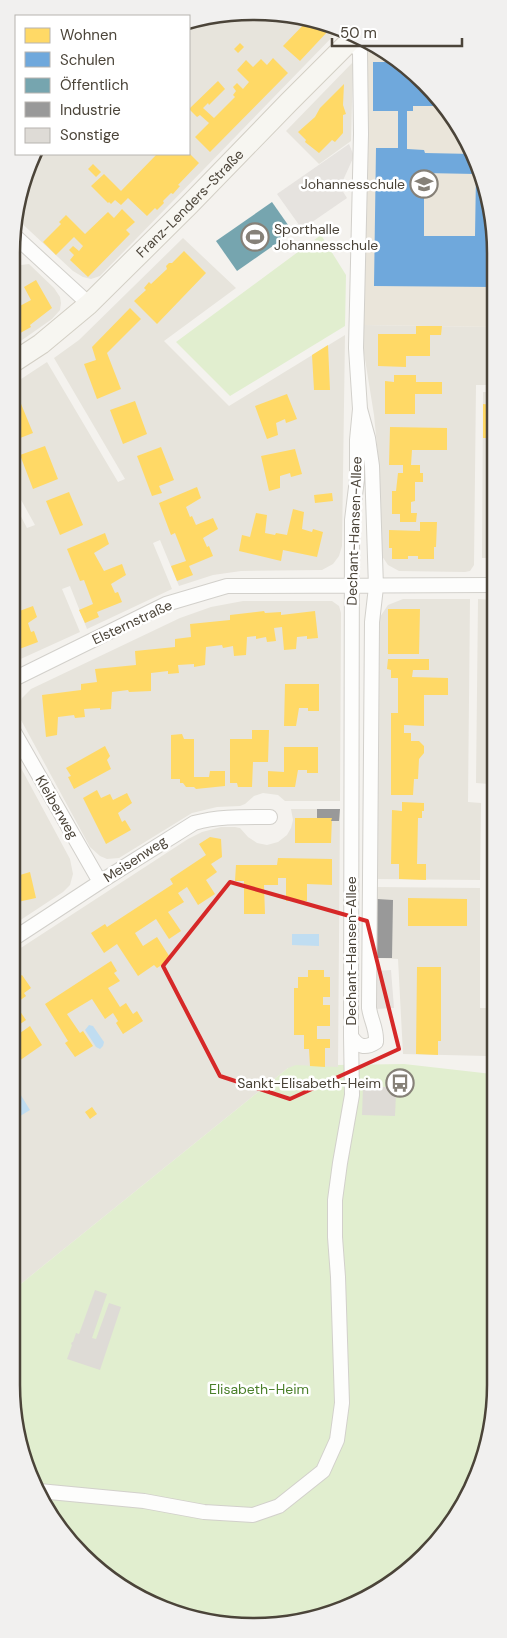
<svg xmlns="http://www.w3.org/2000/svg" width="507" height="1638" font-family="'DM Sans',sans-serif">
<rect width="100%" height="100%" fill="#f4f2ee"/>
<path fill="#e7e4dc" d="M207,16H301L339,30L100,276L91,279L83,277L73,271L16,218V206L38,154H189V23Z
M353,62L351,141L319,164L286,131Z
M183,238L236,288L164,341L229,406L345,335L342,546L339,556L333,564L322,570L241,571L213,575L179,586L160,540L153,543L172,589L87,629L70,586L62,589L80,632L14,662L15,505L27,528L35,525L15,489V383L47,362L118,482L125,479L54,358L79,340Z
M16,260L21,265L29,264L54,288L60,297L61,303L60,310L52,319L15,345Z
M364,325L493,327V385H476L474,565L470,571L465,572L399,571L388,565L382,556L379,466L374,415L364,353Z
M483,392H493V558H482Z
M403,599H470L468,802L481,803L480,880L377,879L379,624L380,617L388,605Z
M478,599L493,600L492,856L489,855V784L476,783Z
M243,601H332L339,606L341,613L340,801H285L278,795L263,793L254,796L245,804L240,806L217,807L192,813L119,858L107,859L100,856L90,847L21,720L19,707L22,698L31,689L180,618L211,607Z
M14,755L70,859L73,874L70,885L63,892L13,925Z
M291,809H340L338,1067L288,1068L12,1291L13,953L188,839L202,832L221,827H235L240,828L248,837L257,843L267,845L278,842L287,835L291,828L293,820Z
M377,887L480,888V1008H492V1051L487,1056L403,1054L398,959L376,958Z
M488,908H492V989H487Z"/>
<path fill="#eae5da" d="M378,46L425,82L471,146L494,222L493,327L364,325L367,53Z"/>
<path fill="#e1eecf" d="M321,235L346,275L345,326L230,396L176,342Z
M404,1064L492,1074L491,1432L455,1519L401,1577L316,1619L222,1625L146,1602L72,1544L30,1477L11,1384L12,1291L288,1068L296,1065L338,1067V1065Z"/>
<path fill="#e6e3df" d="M349,144L354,156L340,187L347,198L302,229L277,194Z
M391,970L394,1008L376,1009V971Z"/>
<path fill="#c0ddf1" d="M292,934H319V946L292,945Z
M89,1025L93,1026L104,1042L103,1046L100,1049L96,1047L85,1030Z
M14,1084L30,1110L17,1118L12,1111V1086Z"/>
<path fill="#ffd966" d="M309,19L322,24L329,30L300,61L283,46Z
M240,43L244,47L238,53L234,49Z
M273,58L288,73L210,152L195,137L209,123L200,115L197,117L189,109L218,81L225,89L209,105L208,103L203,108L214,118L235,97L233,95L236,91L233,87L237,83L243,89L249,82L237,70L246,60L253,67L261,59L267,65Z
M344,84L343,105L346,114L343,115V133L335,142L332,140L319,153L305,142L306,140L298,132L315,117L320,108Z
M157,154H190L199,163L178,185L180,186L173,194L171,193L163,201L164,203L157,210L155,208L147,216L128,198L121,205L115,200L111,204L109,202L108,203L91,186L104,174L121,191Z
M93,164L101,172L96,177L88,169Z
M122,209L135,222L126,230L130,234L88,277L70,260L74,255L69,250L73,246L79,251L83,246L74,237L56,255L43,242L61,224L59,222L66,215L85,234L108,212L114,218Z
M184,251L206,273L157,324L134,301L146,290L144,288L149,282L151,284L167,269L166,266L169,263H172Z
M36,280L52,308L30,325L31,327L15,336L16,302L18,307L31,300L24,287Z
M130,308L141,319L107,353L121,389L97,399L84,364L96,360L92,347Z
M416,326H442L441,335H430V356H406V367L378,366V334H416Z
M328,345L330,390H314L312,355Z
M394,375H416V382H442V394H415V414H385V381L394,382Z
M287,394L297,419L286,423L285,419L276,423L278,435L267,439L255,406Z
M19,399L33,433L15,440V401Z
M135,401L147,434L123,444L110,410Z
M483,404L493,405V438H483Z
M390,427L447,428V450H412L411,465H420V473H423V482H415V501L411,502V513H417L416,522H400V514H392V491H396L398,473H403V465H389Z
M45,446L58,479L33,489L20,455Z
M161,447L174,480L159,486L162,493L152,496L137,456Z
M295,449L302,474L291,477L290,473L280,476V488L269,491L261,456Z
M197,487L201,498L186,507L190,517L192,516L196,525L213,518L218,529L203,538L207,547L209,546L213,556L189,566L193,575L177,581L171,566L186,561L175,533L171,535L159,503Z
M69,492L83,525L60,535L46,501Z
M332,493L333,501L315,503L314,495Z
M293,509L304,512L302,529L312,532L313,529L323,532L317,557L283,550L281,561L239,551L242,535L250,537L256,513L267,515L265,533L275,535L276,533L287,535Z
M420,522H437L436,547H434V559H418V556H408V559H392V548H389V530L420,531Z
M105,533L109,544L94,553L104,571L122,564L126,575L111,584L115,593L118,592L122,602L97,612L99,617L85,623L79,610L93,604L84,580L80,581L67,549Z
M33,606L37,617L28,623L31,632L34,631L38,642L14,651V613Z
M388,609H420L419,654H388Z
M264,611L265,613L281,612V615L315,611L318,638L307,639V636L297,637L296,649L284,650L282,627L274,628L276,641L267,642L266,637L256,639V636L247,637L246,655L234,656L233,646L223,648L222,645L206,647L205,665L194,667V664L178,665L179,673L168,674V671L151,673V691L129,692L128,690L112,692L111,709L100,710V708L84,709L85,717L75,718L74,715L58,717L57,735L46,737L42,695L81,690V684L97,682L95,669L136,665L135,651L175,647V639L191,637L190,624L230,620V615Z
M487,612H493V642H486Z
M388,659H429V670H413L412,677L448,678V695H424V726L404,725V733H411V741H419L424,746V753L419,759L418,779H414L413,795H391V713H398V678H391V670L387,669Z
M490,677H493V736H490Z
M285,684H319V711H308V708H299L296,726H284Z
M252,730H269L268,762H253L252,787H238L237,783H230V739H252Z
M182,734L184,739H194V777H209L210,771H225V786L196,789L194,787H186L183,783H180V779H171V735Z
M105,746L110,756L107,760L111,769L74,789L68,777L71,776L66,768Z
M284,747H318V773H307V770H298L295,787H268V771L284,772Z
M97,790L101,798L110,794L113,800L127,793L132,803L118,813L122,822L125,820L131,830L106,844L83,798Z
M402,802L424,803V811H422V818H418L417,864H426V880L399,879V864H391L392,810L402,811Z
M295,818H332L331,843H295Z
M210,837L221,839L222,857L211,864L217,872L206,880L215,894L198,905L187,887L178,893L184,902L168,912L181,931L169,939L156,919L135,933L143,946L157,937L171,959L157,968L154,965L138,976L117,944L104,953L91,933L105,924L107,927L173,884L170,879L206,855L199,844Z
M278,858L332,859V885L307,884V901H286V878H278V885H264L265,914H244V881H235L236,865H277Z
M30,872L36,898L13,903V879L20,877V875Z
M408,898L467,899V926H408Z
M111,961L117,971L114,973L120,981L108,988L120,1007L126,1003L133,1014L137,1011L143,1021L123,1034L116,1023L118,1021L113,1013L105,1019L92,999L67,1014L80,1033L83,1031L93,1046L75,1057L65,1043L68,1041L45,1004Z
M417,967H441V1041H438V1055L416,1054Z
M308,970H324V977H330V997H323V1005H330V1026H317V1039H330V1048H325V1067L310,1066L309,1049H304V1035H294V988H298V977H308Z
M22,975L31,988L24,993L26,996L15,1004L26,1020L13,1029V980Z
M30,1026L42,1045L19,1061L13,1051V1038Z
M92,1107L97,1114L90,1119L85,1112Z"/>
<path fill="#6fa8dc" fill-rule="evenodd" d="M373,62H398L425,82L440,103H438V106H413V111H407V149L424,150L425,153L473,154L494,222L493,287L374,286L376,148H398V111H373ZM424,173L476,174L475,236H424Z"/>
<path fill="#76a5af" d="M272,202L293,232L237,271L216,241Z"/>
<path fill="#999" d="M317,809H340L339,821H331L332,818H317Z
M377,899L393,900L392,958H376Z"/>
<path fill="#dedbd6" d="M363,1087H389V1094H396L395,1116L362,1115Z
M95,1290L107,1294L92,1338L96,1339L109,1303L121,1307L100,1370L67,1359L72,1345L71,1344L72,1342H73L76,1333L79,1334Z"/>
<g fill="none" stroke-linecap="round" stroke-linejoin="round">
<g stroke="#d2d0cb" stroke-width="16">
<path id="street" d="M352,40L360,52L361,134L356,348L360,409L368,438L372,466L376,587L372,622L369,1008C371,1021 377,1029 376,1042C365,1049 358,1047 351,1036L352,520L357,479V440L360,409
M16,237L89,304
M14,679L166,604L227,586L493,585
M14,732L100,882
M13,939L100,882L194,823C219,816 244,817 270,817
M39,1491L144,1501L204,1512L253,1515L279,1506L323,1471L337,1440L342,1403L338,1277L335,1237V1200L340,1163L352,1095L351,1036"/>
</g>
<g stroke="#d3cfc5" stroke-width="22">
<g id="secondary">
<path id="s1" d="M15,361L41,344L89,304L189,205L289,102L355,36"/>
</g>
</g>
<use href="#street" stroke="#fdfdfc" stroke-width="14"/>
<use href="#secondary" stroke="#f7f6f1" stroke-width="20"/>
</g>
<path fill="none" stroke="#d62828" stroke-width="4" stroke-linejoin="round" d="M230,882L367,921L399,1049L290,1099L220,1076L163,966Z"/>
<defs>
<g id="school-ring" transform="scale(1.4375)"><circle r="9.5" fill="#fff" stroke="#868178" stroke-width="1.5"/><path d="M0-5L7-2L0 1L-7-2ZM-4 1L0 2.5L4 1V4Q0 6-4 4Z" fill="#868178"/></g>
<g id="stadium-ring" transform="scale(1.4375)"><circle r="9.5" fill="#fff" stroke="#868178" stroke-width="1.5"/><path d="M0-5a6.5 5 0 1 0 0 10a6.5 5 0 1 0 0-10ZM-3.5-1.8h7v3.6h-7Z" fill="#868178"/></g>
<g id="bus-ring" transform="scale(1.4375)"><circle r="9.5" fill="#fff" stroke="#868178" stroke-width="1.5"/><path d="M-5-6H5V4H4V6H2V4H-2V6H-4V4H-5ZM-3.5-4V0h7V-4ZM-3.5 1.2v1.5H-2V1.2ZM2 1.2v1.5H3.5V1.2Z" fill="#868178"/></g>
</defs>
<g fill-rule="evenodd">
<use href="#school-ring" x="424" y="184"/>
<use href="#stadium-ring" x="255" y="237"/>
<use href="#bus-ring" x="400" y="1083"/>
</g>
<g text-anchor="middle" stroke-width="5" stroke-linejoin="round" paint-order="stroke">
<g font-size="14" fill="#4b4439" stroke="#fff" text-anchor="end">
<text x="405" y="189">Johannesschule</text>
<text x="274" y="234" text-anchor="start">Sporthalle<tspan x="274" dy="16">Johannesschule</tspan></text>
<text x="381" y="1088">Sankt-Elisabeth-Heim</text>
</g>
<g font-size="14" fill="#4b4439" stroke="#fff">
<text dy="5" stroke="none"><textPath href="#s1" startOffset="236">Franz-Lenders-Straße</textPath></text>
<text transform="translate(354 531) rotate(-88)" y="5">Dechant-Hansen-Allee</text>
<text transform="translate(132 622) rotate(-25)" y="5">Elsternstraße</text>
<text transform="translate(57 807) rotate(60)" y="5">Kleiberweg</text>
<text transform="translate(135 859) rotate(-33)" y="5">Meisenweg</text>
<text transform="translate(351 951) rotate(-90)" y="5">Dechant-Hansen-Allee</text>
</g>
<g font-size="14" fill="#4a7f2a" stroke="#fff">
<text x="259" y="1394">Elisabeth-Heim</text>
</g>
</g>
<path d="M0 0H507V1638H0ZM253 20H254A233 233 0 0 1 487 253V1385A233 233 0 0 1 254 1618H253A233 233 0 0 1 20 1385V253A233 233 0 0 1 253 20Z" fill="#f1f0ef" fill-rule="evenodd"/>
<path fill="none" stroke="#4b4439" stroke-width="2.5" d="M253 20H254A233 233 0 0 1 487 253V1385A233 233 0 0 1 254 1618H253A233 233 0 0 1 20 1385V253A233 233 0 0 1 253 20Z"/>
<rect x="15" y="15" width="175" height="140" fill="#ffffff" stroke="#b7b4b0"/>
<rect x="25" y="28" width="25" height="15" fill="#ffd966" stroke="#b7b4b0"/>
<text x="60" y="40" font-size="15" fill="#4b4439">Wohnen</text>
<rect x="25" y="52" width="25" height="15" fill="#6fa8dc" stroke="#b7b4b0"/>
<text x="60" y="65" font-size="15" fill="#4b4439">Schulen</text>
<rect x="25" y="78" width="25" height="15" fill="#76a5af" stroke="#b7b4b0"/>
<text x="60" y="90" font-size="15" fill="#4b4439">Öffentlich</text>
<rect x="25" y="102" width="25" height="15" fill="#999999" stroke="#b7b4b0"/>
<text x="60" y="115" font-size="15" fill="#4b4439">Industrie</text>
<rect x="25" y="128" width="25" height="15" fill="#dedbd6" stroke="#b7b4b0"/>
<text x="60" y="140" font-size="15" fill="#4b4439">Sonstige</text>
<path d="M332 38v8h130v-8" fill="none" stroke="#4b4439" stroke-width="2.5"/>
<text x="340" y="38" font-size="15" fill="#4b4439" stroke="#ffffff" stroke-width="4" paint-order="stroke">50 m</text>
</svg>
